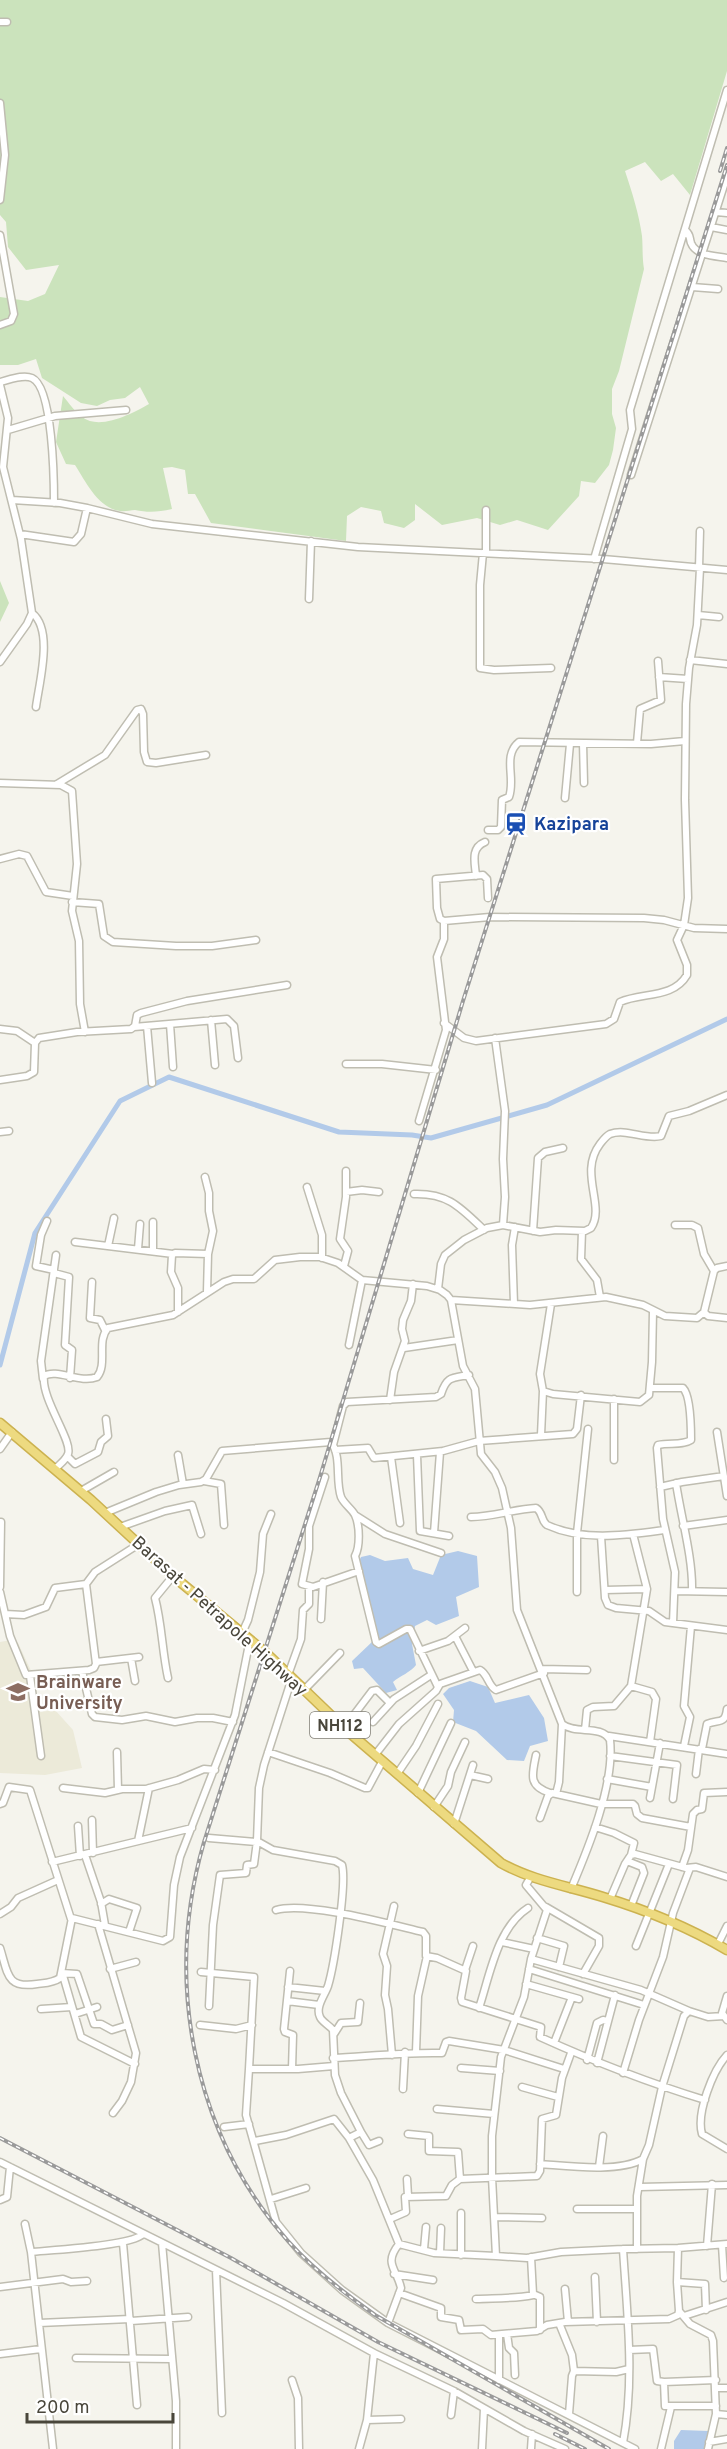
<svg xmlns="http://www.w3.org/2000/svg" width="727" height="2449" font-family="Overpass,sans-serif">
<rect width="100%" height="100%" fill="#f5f4ed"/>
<path fill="#ecead9" d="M11,1640L18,1643L33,1675L40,1712L55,1710L73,1730L82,1768L45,1775L0,1773V1642Z"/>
<path fill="#cbe3bc" d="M0,0H727V71L690,195L673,174L661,181L645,162L625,171C632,192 639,214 642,236C643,247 642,257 644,269L619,371L612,389V414L616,428L613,450L609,465L595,483L581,481L579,496L548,530L517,520L500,525L477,518L442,525L415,504V520L404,528L384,523L381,511L361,507L347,516L346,541L211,523L195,494H188L185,470L172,467L163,468L172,509C158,512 149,513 135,510C130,510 125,512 120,511C98,508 86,482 75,465L66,464L56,442L63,396C69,403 75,412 82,417C100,431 133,413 149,404L140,387L125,398L110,400L97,406L81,403L42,378L36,359L18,365H0V297L28,301L45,294L59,265L26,270L8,247L6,222L0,215Z
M0,581L9,603L0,622Z"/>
<path fill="#b2cae9" d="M458,1551L477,1556L479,1587L456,1597L459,1616L436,1625L427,1620L415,1626L412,1644L416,1665C411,1672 400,1676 393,1682L397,1690L386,1693L363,1668L354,1669L352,1661L373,1641L379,1639L357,1565L361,1557L370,1555L385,1561L408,1558L413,1569L433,1575L441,1555Z
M470,1681L488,1687L495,1703L529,1695L544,1718L548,1741L530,1746L524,1761L507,1760L476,1731L453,1722L454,1710L443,1694L449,1688Z
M681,2430L709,2431L706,2449H674V2441Z"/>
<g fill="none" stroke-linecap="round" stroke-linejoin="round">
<path stroke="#b2cae9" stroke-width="5" d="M0,1365L35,1233L120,1101L169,1077L339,1132L412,1135L431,1138L547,1105L727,1019"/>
<g stroke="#bfbdb1" stroke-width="9">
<path id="minor" d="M0,22H7
M0,103L5,155L0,200
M716,212L727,213
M711,227L727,230
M685,230C691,235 689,237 691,243C696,256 716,256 727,258
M0,235L14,314L11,321L0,325
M692,287L718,289
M0,382C9,380 23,374 32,378C53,387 54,481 54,503
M0,385L8,418L3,467L21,539L32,613L27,624L0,662
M8,430L55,416L126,410
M631,475L727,176
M12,500L60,503L87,508L152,524L358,547L603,559L727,570
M20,534L74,542L81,534L87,508
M483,553L480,585V668L494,670L551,668
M486,553V510
M594,559L632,429L630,410L727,90
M699,568L700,531
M309,599L311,541
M32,613C54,630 39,683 36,707
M698,615L719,617
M690,660L727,664
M659,677L688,679
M583,743L584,783
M637,743L640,709L661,700L658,661
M0,783L61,785L72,791L77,864L72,911L79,941L80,1004L85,1032
M57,784L105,755L137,710L141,709L143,714L144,752L147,762L156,763L206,755
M565,798L570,744
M488,830H498L501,827L502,800L509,797C516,778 502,756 519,742L651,744L685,741
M0,859L19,854L27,856L46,892L73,896
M476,876C475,863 470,848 485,842
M488,898L487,879L483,875L436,879L437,908L440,919L444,921L490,917L644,918L664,920L694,928L727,929
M72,902L99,904L104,936L113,942L176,946H212L256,940
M211,1020L215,1065
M444,1023L464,1038L476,1041L606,1024L614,1019L620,1002C642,992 673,999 687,975V965L677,940L684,925L688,898L685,800L686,704L689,668L697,625L700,568
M170,1024L173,1067
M147,1026L152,1083
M134,1027L227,1019L234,1026L238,1058
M0,1029L17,1031L35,1043
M495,1038L505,1111L503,1159L505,1197L503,1225
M346,1064H382L436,1070
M0,1080L27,1076L34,1072L35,1043L39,1038L77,1032L131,1029L135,1026L137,1015L141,1013L187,1001L287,985
M419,1121L446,1030L437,957L444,939V921
M0,1132L9,1131
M205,1177L209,1193V1211L213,1231L208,1254L207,1292
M307,1187L322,1235V1258
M346,1192L362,1190L379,1192
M414,1194C448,1193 460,1207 484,1230
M47,1221L41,1235L36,1266L54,1270
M153,1222V1251
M675,1225H692L698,1228L704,1254L714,1271
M533,1231L538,1158L545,1152L563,1148
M582,1231L581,1259L597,1280L600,1297
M75,1242L173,1254
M108,1246L114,1218
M138,1249L140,1224
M344,1266L348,1251L340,1239L346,1197V1171
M54,1273L69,1277L65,1345L72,1350L70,1378
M92,1282L90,1318L100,1320L105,1330
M438,1289L441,1264L445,1255L464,1240L487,1228L503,1225L540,1232L556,1230L585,1231L591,1228C606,1206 578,1173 600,1144C603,1140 606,1136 610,1134C626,1128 645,1140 661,1136L669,1116L689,1111L727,1095
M451,1300L530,1305L606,1297L643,1305L665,1316L697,1318L704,1312L714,1271L717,1268L727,1266
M514,1304L512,1245L515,1227
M551,1304L540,1374L543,1391L553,1394L640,1402L649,1395L652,1362L653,1311
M178,1312V1288L171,1272L172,1255L175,1253L208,1254
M704,1312L708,1316L727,1318
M349,1345L362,1280
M404,1348L458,1340
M43,1379L41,1361L56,1255
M650,1388H683C691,1396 691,1428 691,1440C682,1446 669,1442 658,1445L657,1448L663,1519L675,1572L673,1623
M390,1400L394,1372L405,1341L402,1329L403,1320L411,1301L413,1284
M717,1432L727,1496
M541,1435L543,1391
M333,1445L343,1406L347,1402L436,1397L441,1394C447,1376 452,1378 469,1375
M0,1449L12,1432
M335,1450L368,1448L374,1458L443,1451L479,1441L573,1434L577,1429L581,1395
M178,1455L183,1484
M417,1455L420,1531L449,1536
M67,1456L75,1464L98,1452L101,1442L108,1436L106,1419
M391,1457L400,1523
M614,1460V1399
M55,1469C59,1465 66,1460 68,1454C73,1441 41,1399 44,1376C57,1368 80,1384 97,1377C108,1364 96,1341 108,1328L173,1315L224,1282L233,1279H254L275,1260L300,1257H320L338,1263L362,1280L427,1286L440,1290L447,1295L451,1300L463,1366L475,1389L481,1454L495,1472L502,1488L511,1528L517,1610L562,1724C576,1735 601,1724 610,1740C615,1784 588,1849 571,1889
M325,1477L309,1526V1549L302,1584L313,1587L359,1571
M204,1481L221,1484L224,1525
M676,1483C681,1517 693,1558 692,1591
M660,1487L682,1482L724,1476
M81,1491L114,1472
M105,1513L156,1492L179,1485L201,1482L206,1479L222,1451L331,1442C342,1457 335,1480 341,1497C344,1504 352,1509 355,1515C360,1526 360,1547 355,1556L376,1642L379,1644L406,1629H410L438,1687
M355,1515L385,1534L441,1553
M471,1517C493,1517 514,1509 536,1508C543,1512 541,1521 547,1525C584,1542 627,1535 665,1530
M683,1526L727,1520
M120,1527L165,1511L192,1505L201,1534
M434,1533L440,1452
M601,1536L605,1598L608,1605L616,1608L649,1611L665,1622L727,1630
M0,1587L1,1522
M605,1590L647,1589
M675,1591L727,1592
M0,1592L10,1636L26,1675L89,1670L94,1668L96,1664L86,1584L95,1572L139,1544
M577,1592V1533L588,1429
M5,1614L24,1615L46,1607L55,1588L86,1584
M321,1619L323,1582
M242,1633L248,1620L260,1572L263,1534L271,1514
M455,1636L473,1671
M419,1651L448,1641L465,1628
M131,1658L135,1681
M96,1662L139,1657
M542,1669L587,1670
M82,1671L92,1714L95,1717L122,1720L146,1716L175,1722L197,1718H213L233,1722
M288,1675L301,1639L303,1610L309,1604V1587
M30,1676L41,1756
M168,1678C162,1651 162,1624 155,1598L173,1576
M292,1678L264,1765L259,1788L257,1841L273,1850L335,1861L342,1865C347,1884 334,1966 328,1986C325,1995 315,2007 320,2017C322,2022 329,2025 333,2030L335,2075L341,2093L361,2132L349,2138L373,2180L399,2244
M631,1686L647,1589L633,1534
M304,1690L340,1653
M373,1722L394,1699L431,1675
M344,1728L372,1691L377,1690L390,1703
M585,1730L587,1710L593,1707L614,1706L631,1686L652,1692L656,1699L650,1742
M609,1736L727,1754
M684,1746L690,1717L684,1706L691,1626
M702,1749L707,1724C719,1719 725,1725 727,1709
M117,1752L118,1790
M268,1752L330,1773L365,1788H368L382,1762
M375,1755L399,1724L436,1691L440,1684L480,1670C488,1674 488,1686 496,1690L544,1673
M536,1755C532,1775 528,1786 550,1793
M610,1756L677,1765L673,1799
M397,1774L416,1746L438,1704
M696,1774L699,1749
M470,1775L488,1779
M607,1779L652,1787
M63,1788L105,1793L122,1789H146L178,1780L204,1769L215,1770
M418,1793L451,1723
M556,1794L559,1782L562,1724
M650,1798L660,1743
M0,1804L3,1803L9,1787L30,1790L71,1919
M434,1807L448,1786L451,1772L465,1742
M540,1818L548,1796L552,1793L601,1804H633L635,1806L637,1814L642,1818L691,1827
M92,1820L93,1853
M454,1824L473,1765
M78,1826L80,1856
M595,1827L614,1833L634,1843L631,1855
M209,1838L257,1842
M138,1841L149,1788
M85,1855L101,1902L105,1925
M627,1861L642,1867L644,1873L631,1906
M52,1862L192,1828
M682,1867L688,1850L693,1814L697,1810L702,1809L704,1793L727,1792
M530,1878L526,1885L547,1910L531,1959L524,1997L501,2057L492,2136V2177L496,2256L527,2258L561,2252L623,2249
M610,1899L625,1864L631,1855L635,1854L686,1868L696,1867L727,1877
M101,1904L109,1899L137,1908L129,1932
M546,1907L599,1938V1946L583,1974
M276,1910C306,1901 389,1924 423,1932L426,1936V1956L437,1958L466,1971L461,1998L462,2002L541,2027L540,2037C595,2062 646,2082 705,2100
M0,1914L11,1907L18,1898L58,1880
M98,1924L136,2053L131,2082L122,2101L113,2113
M537,1938L564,1946L559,1967
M502,1942L534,1949
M718,1944L727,1926
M636,1946L669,1864
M0,1948C8,1973 6,1989 37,1984C45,1983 53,1983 60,1978L72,1918L163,1941L170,1937L174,1885L180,1857L235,1715L250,1639
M531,1959L641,1990L689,2011
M110,1969L136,1962
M529,1969L644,2005
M465,1970L473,1946
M290,1971L284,2029L285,2032L293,2035L292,2069
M62,1972L81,2037L135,2064
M201,1972L254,1977L249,2069H298L334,2066
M62,1973L77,1974L94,2024H101L112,2030L128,2025
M526,1984L579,1999
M288,1987L325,1991
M727,1996L722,2013L727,2020
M287,2001L319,2005
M209,2006L213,1925L220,1875L246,1873L247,1865L254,1864L257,1841
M479,2008C490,1975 497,1928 528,1908
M41,2009L72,2007
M75,2014L97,2007
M200,2025L236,2029L252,2025
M334,2034L341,2023L358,2022L360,2003
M554,2043L572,1997
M416,2052L418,1996L427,1956
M392,2055L388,2009L385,1995L387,1966L383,1954L394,1906
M727,2055C713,2070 696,2113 702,2134L727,2149
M333,2058C370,2056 406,2052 442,2053L446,2042L449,2041L504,2050L564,2069
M587,2060L597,2023L603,2020L608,2021
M597,2063L615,1995
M461,2068L500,2071
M249,2069L246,2115L276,2222L301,2253L342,2290L388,2323L635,2449
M623,2073L639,2020L663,1957L673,1913L690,1868
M522,2087L558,2097
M403,2089L405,2052
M437,2109L494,2114
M224,2127L249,2124
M361,2132L369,2145L379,2141
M408,2134L429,2136V2151L458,2152L460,2179L537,2176L540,2171L542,2119L556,2115L562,2078L571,2053
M255,2141L286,2135L334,2119L349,2138
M0,2162L283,2303L374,2353L454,2391L524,2431L565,2449
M540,2164C568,2166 618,2173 643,2159L649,2145L662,2087L684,2016L689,2011L708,2017L724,2016
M599,2167L603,2136
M407,2179L408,2196
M640,2187L727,2185
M271,2199L306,2188
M0,2200L7,2197L10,2167
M577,2209H636
M461,2213V2255
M494,2217L542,2218
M390,2219L406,2212L405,2197L446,2196L452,2185L460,2179
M25,2224L31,2252L53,2449
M123,2243L137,2405
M162,2243L176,2401V2449
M722,2245L724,2278
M707,2246L712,2184
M424,2249L426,2227
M637,2249V2196L643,2159
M31,2252C52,2250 132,2246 143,2234
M440,2253L441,2228
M531,2257L533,2294L540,2297V2330
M216,2270L222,2413
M394,2274L433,2280
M595,2277L597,2322
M677,2282L705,2284L706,2310
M0,2287L63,2279L71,2282L87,2281
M565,2289L568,2322
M399,2293L441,2308V2317L459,2320L461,2330L483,2329L491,2335L537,2331L547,2325L565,2322L669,2319L678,2315L679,2311L677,2282L678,2248
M476,2299C495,2298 514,2299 533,2295
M679,2311L690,2324L711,2335L713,2341L716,2414L708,2449
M684,2316L727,2302
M131,2321L188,2317
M39,2323L130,2319
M388,2323L401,2288C397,2269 383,2264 399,2244L434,2253L496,2256
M559,2323L572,2355L574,2371
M507,2334L509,2348L514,2353L515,2375
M499,2335V2380
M629,2350L653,2349L657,2381L664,2382L665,2406H716
M0,2354L41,2349
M76,2358L171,2359
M292,2380L298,2398L299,2449
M664,2382L716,2380
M716,2388H727
M569,2414L572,2376L574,2371L616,2372L629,2369
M716,2414L727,2415
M451,2415L454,2391
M367,2420L401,2419
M709,2442L727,2439
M623,2443C635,2379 627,2313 623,2249L678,2248L727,2244
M359,2449L367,2420L374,2353
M482,2449L484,2409
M531,2449L532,2434
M661,2449L671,2407"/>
</g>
<g stroke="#ccb250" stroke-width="11">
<path id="highway" d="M0,1423L91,1500L173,1576L266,1653L344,1728L501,1863C533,1881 568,1886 603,1897C646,1910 688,1927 727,1950"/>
</g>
<use href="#minor" stroke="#fff" stroke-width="6"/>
<use href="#highway" stroke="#edda80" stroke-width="8"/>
<g stroke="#9a9a9a" stroke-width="4">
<path id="rail" d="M720,171L727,148
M0,2138L231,2258L378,2342L567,2433
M555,2434L585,2449
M609,2449L375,2315C344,2293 314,2270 288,2241C192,2132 164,1980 204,1842L320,1477L463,1001L727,165"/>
</g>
<use href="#rail" stroke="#fff" stroke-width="1.5" stroke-dasharray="4.5" stroke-linecap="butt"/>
</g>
<defs>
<g id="station-bare" transform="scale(1.8)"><path d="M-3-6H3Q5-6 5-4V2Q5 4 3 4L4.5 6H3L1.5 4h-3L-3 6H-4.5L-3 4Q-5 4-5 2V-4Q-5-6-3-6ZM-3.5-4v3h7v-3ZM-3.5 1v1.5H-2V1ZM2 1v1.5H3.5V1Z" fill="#1a4fb4" stroke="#fff" stroke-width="2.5" paint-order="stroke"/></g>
<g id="university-bare" transform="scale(1.8)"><path d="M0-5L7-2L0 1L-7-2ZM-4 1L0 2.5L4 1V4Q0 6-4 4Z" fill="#8d6e63" stroke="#fff" stroke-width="2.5" paint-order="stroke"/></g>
</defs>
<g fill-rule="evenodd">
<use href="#station-bare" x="516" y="824"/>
<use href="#university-bare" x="18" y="1692"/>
</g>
<g text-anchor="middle" stroke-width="4.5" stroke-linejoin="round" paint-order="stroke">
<rect fill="#fff" stroke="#807e76" stroke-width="1.5" x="310" y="1712" width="60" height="26" rx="4.5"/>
<g font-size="16" font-weight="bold" fill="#49463b">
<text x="340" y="1731">NH112</text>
</g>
<g font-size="18" font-weight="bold" fill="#164399" stroke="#fff" text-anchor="start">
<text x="534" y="830">Kazipara</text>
</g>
<g font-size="18" fill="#49463b" stroke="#fff">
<text transform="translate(220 1616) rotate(42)" y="6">Barasat - Petrapole Highway</text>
</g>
<g font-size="18" font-weight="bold" fill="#785e54" stroke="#fff" text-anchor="start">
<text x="36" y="1688">Brainware<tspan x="36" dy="21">University</tspan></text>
</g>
</g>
<path d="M27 2413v9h146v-9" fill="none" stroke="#49463b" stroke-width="3"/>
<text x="36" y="2413" font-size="18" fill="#49463b" stroke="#ffffff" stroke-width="4.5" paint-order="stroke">200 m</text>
</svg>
